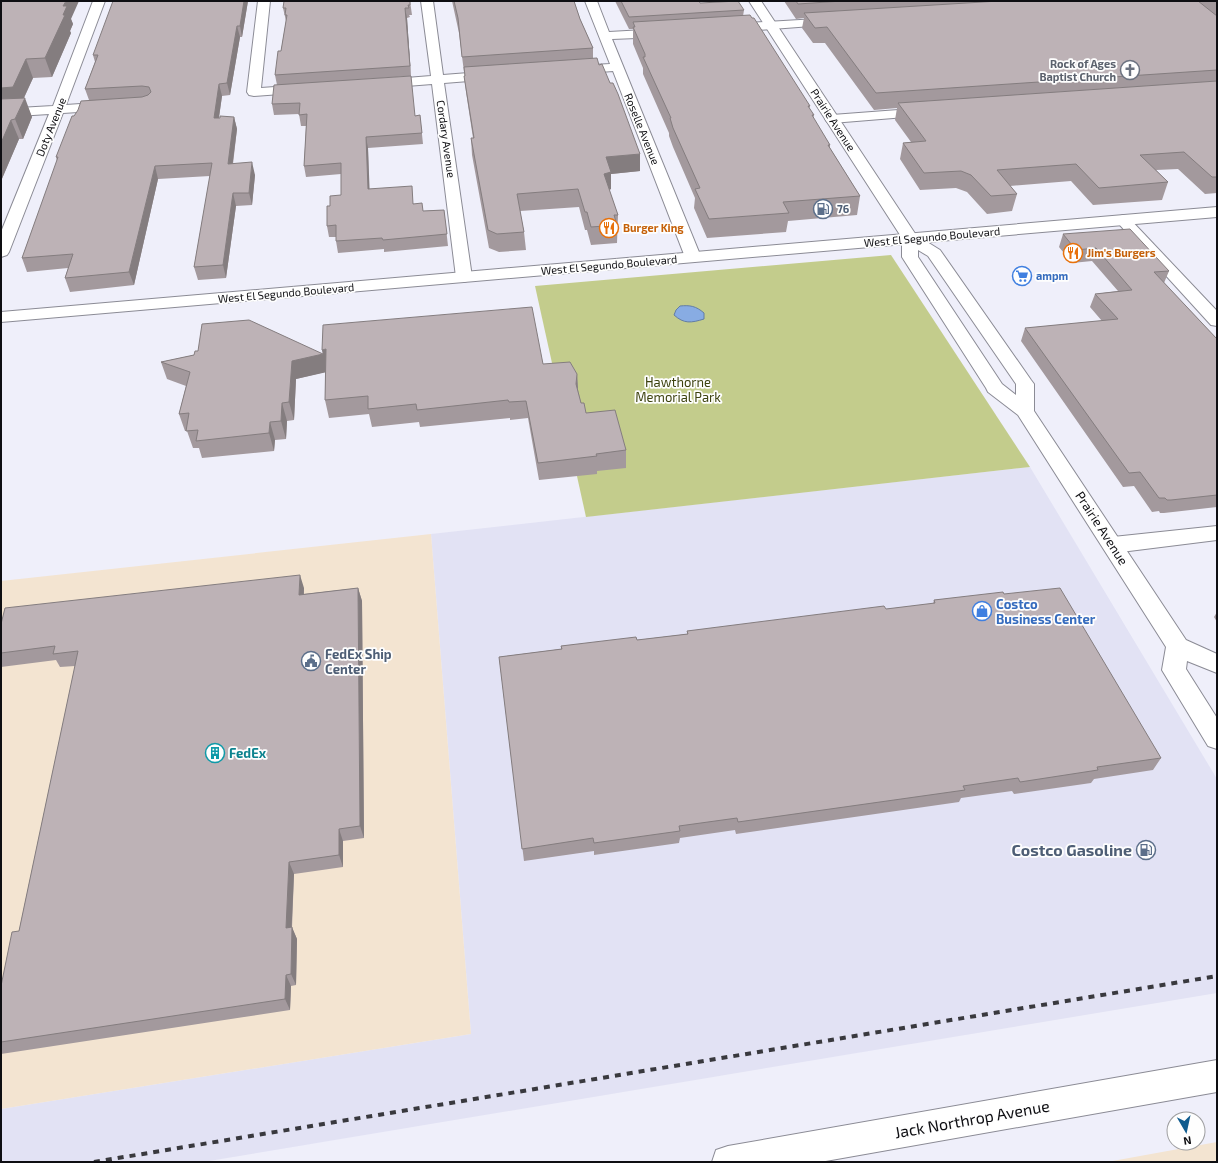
<svg xmlns="http://www.w3.org/2000/svg" width="1218" height="1163" font-family="'Exo 2',sans-serif">
<rect width="100%" height="100%" fill="#efeffa"/>
<path fill="#e2e2f4" d="M1030,467L1217,779V993L203,1162H1V1109L471,1034L431,534Z"/>
<path fill="#f3e4d1" d="M431,534L471,1034L1,1109V581Z
M1217,1142V1162H1107Z"/>
<path fill="#c3cc8c" d="M891,255L1030,467L586,517L535,286Z"/>
<path fill="#88ace3" stroke="#637da4" d="M680,306C690,305 696,306 704,313V319C691,323 684,324 674,315L676,310Z"/>
<g fill="none" stroke-linecap="round" stroke-linejoin="round">
<g stroke="#8b8b95" stroke-width="2">
<path id="street" d="M93,1H105L66,105L109,102L114,103L116,106L114,109L109,110L63,113L9,252L7,255L1,257V232L49,114L1,117V109L53,106Z
M258,1H270L261,88L303,85L308,86L309,89L308,92L254,96L249,95L247,92Z
M421,1H433L443,75L494,71L498,72L500,75L498,78L494,79L444,83L472,277L470,280L464,282L458,280L456,277L432,84L381,88L376,87L375,84L376,81L381,80L431,76Z
M585,1H597L609,32L662,29L666,30L668,33L666,36L662,37L612,39L701,257L699,260L693,262L687,260L685,257L613,71L575,74L571,73L569,70L571,67L575,66L610,64Z
M834,18L838,20L840,22L838,24L730,32L726,31L724,28L726,25L730,24Z
M925,108L930,109L932,112L930,115L832,123L827,122L825,119L827,116L832,115Z
M1123,215L1128,217L1217,311V326L1211,325L1118,223L1115,220L1118,217Z
M1217,526V540L1113,553L1105,550L1102,545L1105,540L1113,537Z"/>
</g>
<g stroke="#8b8b95" stroke-width="2">
<path id="secondary" d="M749,1H761L916,235L940,250L1031,380L1034,384V411L1186,640L1217,654V673L1187,661L1186,669L1217,718V749L1208,746L1162,670L1166,647L1018,415L988,392L986,388L902,257V238ZM918,250L928,256L1016,384V395L1002,384L918,257Z
M1217,1060V1092L820,1162H712L716,1150L728,1146Z"/>
</g>
<g stroke="#8b8b95" stroke-width="2">
<path id="primary" d="M1217,207V217L1,322V312Z"/>
</g>
<use href="#street" fill="#fff" fill-rule="evenodd"/>
<use href="#secondary" fill="#fff" fill-rule="evenodd"/>
<use href="#primary" fill="#fff" fill-rule="evenodd"/>
<path stroke="#39393e" stroke-width="4" stroke-dasharray="6 6" stroke-linecap="butt" d="M94,1162L1217,976"/>
</g>
<path fill="#a3999d" d="M1,1L71,19L73,24L70,31L71,33L52,77L33,78L24,98L32,117L23,139H19L1,181Z
M248,1L242,37H240L230,95L222,96L219,118L234,117L237,129L233,164L255,175L252,205L236,206L226,278L198,280L194,267L210,176L158,179L134,285L70,292L65,278L68,268L27,272L22,258L57,161L56,157L74,116L89,100L85,89L95,62L93,55Z
M410,1L412,15H409L410,17L407,18L411,76L355,80L415,116L420,115L423,144L368,148L369,189L414,204L423,211L444,210L448,246L384,252V249L338,253L336,241V237H329L327,226L330,206L341,195V174L306,177L304,166L306,126H301L299,114L274,115L272,104L277,85L275,75L281,51L286,21L283,8Z
M452,1H574L580,19L593,48V58L599,65L640,154V171L611,174V189L609,190L618,215L617,243L591,245L587,230H585L579,207L520,211L524,232L526,250L499,252L489,248L472,155L471,138H473L466,92L464,76H465L464,72L459,33Z
M615,1H699L700,3L744,10L743,16L810,106L809,109L814,115L813,118L830,145V148L860,196L857,215L788,221L786,232L707,238L694,208L695,198L673,147L669,136V133L643,74V68L633,44V29H629Z
M784,1H1217V193L1205,194L1178,169L1156,170L1168,182L1162,200L1093,205L1071,181L1010,186L1017,194L1012,211L987,214L967,192L956,188L920,190L900,159L903,143L911,142L895,120L897,108L874,110L825,43H813L802,28L804,18L796,19Z
M1063,234L1169,271L1164,283L1217,339V507L1164,513H1160L1159,511L1152,512L1134,486L1123,487L1021,341L1025,328L1102,321L1090,307L1095,294L1118,291L1092,261L1072,263L1059,247Z
M322,350L543,364L577,374L578,390L581,403L586,413L626,450V468L597,471V474L539,480L528,418L510,420V418L420,427L419,422L372,427L369,414L329,418L325,400V372L296,379L294,420L287,421L286,439L275,440L274,451L202,458L199,448H193L187,431H185L179,414L186,386L167,379L161,362L194,355L323,354L326,364Z
M304,588V594L358,588L362,601L364,838L343,841V867L294,874L292,928L297,939L296,985L291,986L290,1010L1,1054V986L19,931L75,666L60,667L56,660L1,667V624Z
M1004,594L1161,758L1153,770L1094,779L1091,783L1014,794L1012,791L961,798L959,802L736,834L735,830L680,838L679,843L594,855V851L524,861L499,657L561,649V646L637,640L687,634V631L886,609L933,604L934,600Z
M1217,612V622L1214,617Z"/>
<path fill="#847d7f" d="M66,1H79L71,19L73,24L70,31L71,33L52,77L45,58L63,15V6Z
M244,1H248L242,37L240,26Z
M405,8L407,18L411,76L410,66Z
M237,26L240,37L230,95L227,83Z
M26,59L33,78L20,106L1,108V88Z
M219,84L222,96L217,130L214,118Z
M25,98L32,117L23,139L15,119Z
M234,117L237,129L231,176L228,164Z
M11,120L19,139L1,181V143Z
M366,137L368,148L370,200L368,189Z
M640,154V171L611,174V189L604,192V174L606,157Z
M252,162L255,175L252,205L249,193Z
M155,166L158,179L134,285L129,272Z
M233,193L236,206L226,278L223,265Z
M326,349V368L322,350Z
M323,354L327,372L296,379L294,420L289,402L292,361Z
M577,374L578,391L576,384Z
M282,403L287,421L286,439L281,421Z
M270,422L275,440L274,451L269,433Z
M300,575L304,588L303,608L299,595Z
M358,588L362,601L364,838L360,826Z
M339,829L343,841V867L339,855Z
M289,862L294,874L291,940L286,928Z
M292,927L297,939L296,985L291,974Z
M286,975L291,986L290,1010L285,999Z"/>
<path fill="#bdb2b6" stroke="#847d7f" d="M1,1H66L63,6H67L63,15H65L45,58L26,59L13,87L1,88Z
M113,1H244L240,26H237L227,83L219,84L214,118H220V116L234,117L228,164L252,162L249,193H233L223,265L194,267L212,163L155,166L129,272L65,278L73,254L22,258L58,157H56L72,116H74L78,110L81,101L142,97L148,95L151,92L149,87L142,86L85,89L98,55H93Z
M284,1H410V5H408L409,8H405L410,66L275,75L278,51H281L287,15H285L286,8H283Z
M454,1H574L580,19L593,48L462,57L458,18Z
M621,1H699L700,3L738,1L744,10L629,17Z
M796,1H842L798,4Z
M999,1H1198L1217,16V70L876,93L827,27L815,28L804,13Z
M750,15L752,18H754L810,106H808L814,115H812L830,145H828L860,196L783,202L789,213L709,219L695,189L700,188L673,128L670,118H671L643,57H645V54L633,27H635L633,22Z
M597,58L599,65L602,64L610,83H613L618,94L640,154L606,157L611,172L604,174L618,215H614L617,225L591,227L587,212H585L578,189L517,194L524,232L497,234L488,230L471,138H474L464,76H465L464,67Z
M411,76L415,116L420,115L422,133L366,137L368,189L412,186L413,204L422,203L423,211L444,210L447,234L383,240L382,238L336,241V225L327,226V206H330V196L341,195V163L304,166L307,114L299,115L300,103L272,104L274,85Z
M1217,81V177H1212L1184,152L1140,155L1168,182L1099,188L1076,164L997,170L1017,194L991,196L971,175L961,171L924,173L903,143L926,141L898,103Z
M25,98L15,119L11,120L1,143V99Z
M1130,229L1169,271L1154,272L1217,339V495L1171,500H1167L1165,498H1159L1140,472L1129,473L1025,328L1118,319L1095,294L1132,290L1096,248L1076,250L1063,234Z
M532,307L543,364L570,362L577,374L576,384L581,403H584L586,413L615,410L626,450L596,454L597,456L538,463L526,401L509,402L508,400L417,410L416,404L368,409V396L325,400L326,349L322,350L323,325Z
M249,320L323,354L292,361L289,402L282,403L281,421L270,422L269,433L196,441L198,430L186,431L189,413L179,414L190,372L161,362L194,355L195,351H198L202,324Z
M300,575L299,595L358,588L360,826L339,829V855L289,862L286,928L292,927L291,974L286,975L285,999L1,1042V986L12,932L19,931L78,651L53,654L55,646L1,653V624L5,608Z
M1060,588L1161,758L1097,767L1098,770L1020,782L1018,778L963,786L965,790L738,822L737,818L679,826L680,831L594,843L593,838L522,849L499,657L562,649L561,646L636,637L637,640L688,634L687,631L884,606L886,609L935,603L934,600L1003,592L1004,594Z"/>
<defs>
<g id="church-ring" transform="scale(1)"><circle r="9.5" fill="#fefefe" stroke="#6b7280" stroke-width="1.5"/><path d="M-1.2-6h2.4v3.5h3.3v2.4h-3.3V6h-2.4V-.1h-3.3v-2.4h3.3Z" fill="#6b7280"/></g>
<g id="fuel-ring" transform="scale(1)"><circle r="9.5" fill="#fefefe" stroke="#5c6f8a" stroke-width="1.5"/><path d="M-5.5-6h7V0h2V4h1.3V-2.5L3-4.5l.8-.8L6-3V5H2.5V1h-1V6h-7ZM-4.2-4.7v3.2H.2V-4.7Z" fill="#5c6f8a"/></g>
<g id="restaurant-ring" transform="scale(1)"><circle r="9.5" fill="#fefefe" stroke="#e8710a" stroke-width="1.5"/><path d="M-5-6h1v4h1v-4h1v4h1v-4h1v5L-1.5 .5V6h-2V.5L-5-1ZM5-6V6H3V1.5H1.5Q1.5-4 5-6Z" fill="#e8710a"/></g>
<g id="supermarket-ring" transform="scale(1)"><circle r="9.5" fill="#fefefe" stroke="#3f7fe0" stroke-width="1.5"/><path d="M-6-5.5h2.5l.6 2H6L4.5 2H-2.5L-4.4-4H-6ZM-1.5 3.2a1.3 1.3 0 1 0 .1 0ZM3 3.2a1.3 1.3 0 1 0 .1 0Z" fill="#3f7fe0"/></g>
<g id="shop-ring" transform="scale(1)"><circle r="9.5" fill="#fefefe" stroke="#3f7fe0" stroke-width="1.5"/><path d="M-5-2.5h2.3a2.7 3.5 0 0 1 5.4 0H5L5.5 6h-11ZM-1.5-2.5h3a1.5 2.3 0 0 0-3 0Z" fill="#3f7fe0"/></g>
<g id="civic-ring" transform="scale(1)"><circle r="9.5" fill="#fefefe" stroke="#5c6f8a" stroke-width="1.5"/><path d="M-.6-6.5H3V-4.5H.6V-3L4-1V1h2V6H-6V1h2V-1L-.6-3ZM-1.2 2.5V6h2.4V2.5Z" fill="#5c6f8a"/></g>
<g id="building-ring" transform="scale(1)"><circle r="9.5" fill="#fefefe" stroke="#0f9aa8" stroke-width="1.5"/><path d="M-4-6H4V6H1V3H-1V6H-4ZM-2.5-4.3h1.7v1.8h-1.7ZM.8-4.3h1.7v1.8H.8ZM-2.5-1h1.7V.8h-1.7ZM.8-1h1.7V.8H.8Z" fill="#0f9aa8"/></g>
</defs>
<g fill-rule="evenodd">
<use href="#church-ring" x="1130" y="70"/>
<use href="#fuel-ring" x="823" y="209"/>
<use href="#restaurant-ring" x="609" y="228"/>
<use href="#restaurant-ring" x="1073" y="253"/>
<use href="#supermarket-ring" x="1022" y="276"/>
<use href="#shop-ring" x="982" y="611"/>
<use href="#civic-ring" x="311" y="661"/>
<use href="#building-ring" x="215" y="753"/>
<use href="#fuel-ring" x="1146" y="850"/>
</g>
<g text-anchor="middle" stroke-width="3.5" stroke-linejoin="round" paint-order="stroke">
<g font-size="11" font-weight="bold" fill="#5b616d" stroke="#fefefe" text-anchor="end">
<text x="1116" y="68">Rock of Ages<tspan x="1116" dy="13">Baptist Church</tspan></text>
</g>
<g font-size="11" fill="#0e0e12" stroke="#fefefe">
<text transform="translate(833 120) rotate(57)" y="4">Prairie Avenue</text>
<text transform="translate(51 127) rotate(-68)" y="4">Doty Avenue</text>
<text transform="translate(642 129) rotate(68)" y="4">Roselle Avenue</text>
<text transform="translate(446 139) rotate(82)" y="4">Cordary Avenue</text>
<text transform="translate(932 237) rotate(-5)" y="4">West El Segundo Boulevard</text>
<text transform="translate(609 265) rotate(-5)" y="4">West El Segundo Boulevard</text>
<text transform="translate(286 293) rotate(-5)" y="4">West El Segundo Boulevard</text>
</g>
<g font-size="11" font-weight="bold" fill="#4e5e75" stroke="#fefefe" text-anchor="start">
<text x="837" y="213">76</text>
</g>
<g font-size="11" font-weight="bold" fill="#c56008" stroke="#fefefe" text-anchor="start">
<text x="623" y="232">Burger King</text>
<text x="1087" y="257">Jim's Burgers</text>
</g>
<g font-size="11" font-weight="bold" fill="#366cbe" stroke="#fefefe" text-anchor="start">
<text x="1036" y="280">ampm</text>
</g>
<g font-size="13" fill="#3d420f" stroke="#fefefe">
<text x="678" y="387">Hawthorne<tspan x="678" dy="15">Memorial Park</tspan></text>
</g>
<g font-size="13" fill="#0e0e12" stroke="#fefefe">
<text transform="translate(1102 528) rotate(57)" y="5">Prairie Avenue</text>
</g>
<g font-size="13" font-weight="bold" fill="#366cbe" stroke="#fefefe" text-anchor="start">
<text x="996" y="609">Costco<tspan x="996" dy="15">Business Center</tspan></text>
</g>
<g font-size="13" font-weight="bold" fill="#4e5e75" stroke="#fefefe" text-anchor="start">
<text x="325" y="659">FedEx Ship<tspan x="325" dy="15">Center</tspan></text>
</g>
<g font-size="13" font-weight="bold" fill="#0d838f" stroke="#fefefe" text-anchor="start">
<text x="229" y="758">FedEx</text>
</g>
<g font-size="16" font-weight="bold" fill="#4e5e75" stroke="#fefefe" text-anchor="end">
<text x="1132" y="856">Costco Gasoline</text>
</g>
<g font-size="16" fill="#0e0e12" stroke="#fefefe">
<text transform="translate(972 1119) rotate(-10)" y="6">Jack Northrop Avenue</text>
</g>
</g>
<rect width="1218" height="1163" fill="none" stroke="#0e0e12" stroke-width="4"/>
<g transform="translate(1186 1131) rotate(171)"><circle r="19" fill="#fefefe" stroke="#9e9ea0"/>
<path d="M0-3L7 15L0 10L-7 15Z" fill="#105c8f"/>
<text y="-6" font-size="11" font-weight="bold" text-anchor="middle" fill="#0e0e12">N</text>
</g>
</svg>
